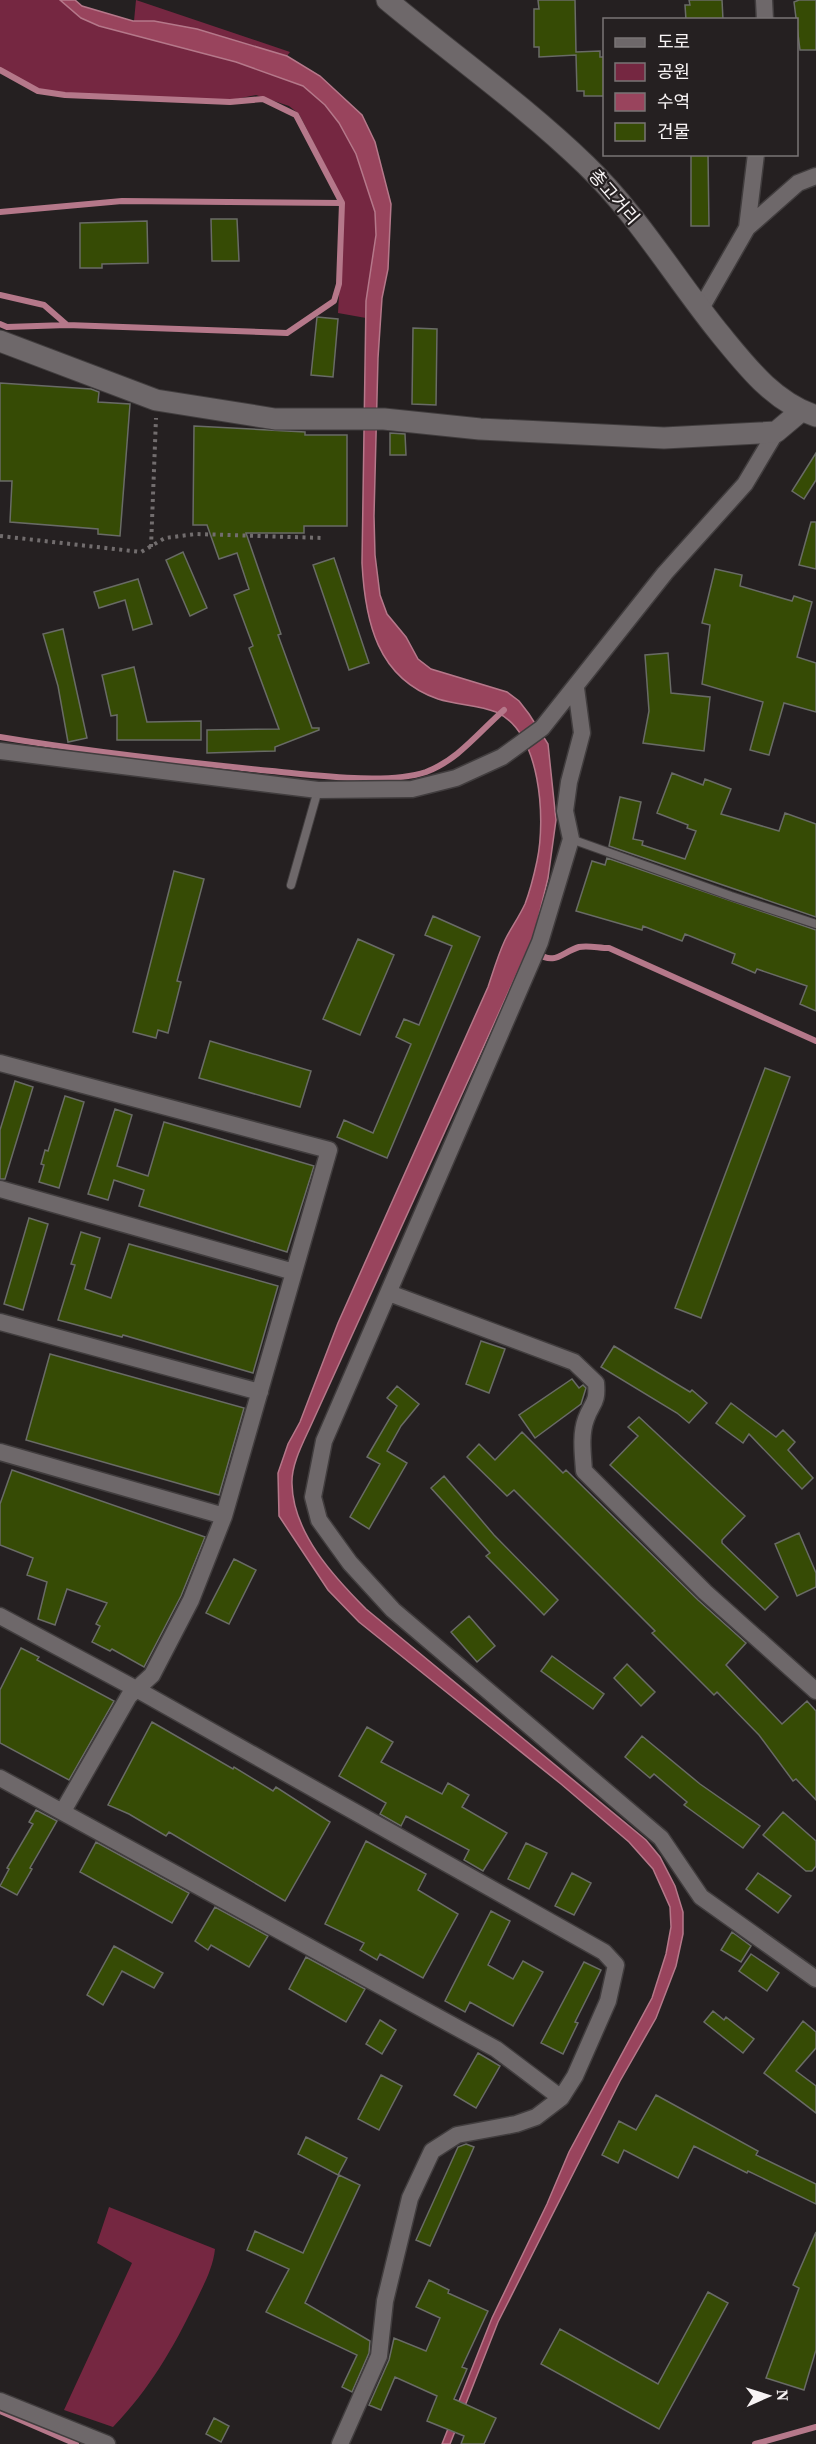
<svg xmlns="http://www.w3.org/2000/svg" width="816" height="2444" font-family="'Source Serif 4','Noto Sans KR',serif">
<rect width="100%" height="100%" fill="#252021"/>
<path fill="#752741" d="M0,0H60L99,26L236,62L303,86L325,105L339,123L356,154L375,212L376,235L366,318L338,313L344,202L299,114L289,106L256,95L231,100L66,93L39,89L0,68Z
M136,0L290,52L287,56L197,29L134,21Z
M109,2207L215,2249C213,2268 204,2284 196,2301C174,2347 149,2390 113,2427L64,2410L132,2263L97,2243Z"/>
<path fill="#99445d" stroke="#b5788a" stroke-width="1.5" d="M60,0H75L82,6L133,21H154L197,29L287,56L320,76L362,115L375,142L391,204L388,269L382,298L378,358L374,516L375,555L380,595L387,614L406,637L418,659L431,669L507,692L519,701L529,714L548,744L556,820L548,878L534,936L312,1423C304,1441 291,1464 292,1484C293,1533 334,1577 366,1609L646,1840L660,1857L675,1886L683,1912V1934L676,1966L656,2018L620,2081L498,2322L450,2444H442L492,2318L547,2204L569,2152L652,1998L666,1954L671,1927L670,1907L653,1869L629,1842L561,1784L359,1622L328,1590L279,1516L278,1473L288,1444L300,1422L338,1323L488,987C493,972 498,955 505,940C511,928 519,917 525,904C530,891 534,875 537,861C546,819 541,732 496,712C479,705 457,705 438,699C377,678 365,621 362,563L366,301L376,235L375,212L356,154L339,123L325,105L303,86L236,62L99,26L81,18Z"/>
<g fill="none" stroke-linecap="round" stroke-linejoin="round">
<path stroke="#b5788a" stroke-width="6" d="M0,70L38,91L65,95L230,102L263,99L296,115L342,203L339,284L334,301L287,333L67,325L44,305L0,295
M0,212L122,201L342,203
M0,324L7,327L67,325
M0,737C90,752 181,762 272,771C314,775 387,785 426,772C458,760 479,732 504,710
M537,953C555,966 562,952 579,947C588,945 599,948 609,948L816,1041
M0,2411L76,2444
M755,2444L816,2427"/>
</g>
<path fill="#364b05" stroke="#696b66" stroke-width="1.5" d="M538,0H575L576,52L600,51V57H604V96H584V91H577L576,55L539,57V47H534V9H539Z
M689,0H722L723,20H686L685,5H690Z
M799,0H816V50H800L794,2Z
M691,154H708L709,226H691Z
M211,219H237L239,261H212Z
M147,221L148,263L102,264V268H80V223Z
M317,317L338,319L333,377L311,375Z
M413,328L437,329L436,405L412,404Z
M0,383L91,389L99,392L98,402L130,404L120,536L98,534V529L10,522L12,481H0Z
M194,426L305,432V435H347V526H304V533H246L281,634L278,635L312,728H319V730L275,747V751L207,753V730L279,729L249,648L253,646L234,595L249,589L237,553L219,559L207,525H193Z
M390,433L405,434L406,455H390Z
M816,453V480L804,499L792,491Z
M811,522H816V569L799,565Z
M183,552L207,608L190,616L166,560Z
M334,558L369,663L349,670L313,565Z
M715,569L742,575L740,586L792,601L794,596L812,602L797,657L816,663V712L784,703L769,755L750,750L763,702L702,684L710,625L702,623Z
M138,579L152,624L133,630L125,600L99,608L94,592Z
M63,629L87,738L68,742L58,686L43,634Z
M668,653L671,693L710,697L704,751L643,743L649,711L645,655Z
M134,667L147,722L201,721V740H117V715L111,716L102,675Z
M672,773L703,785L705,779L731,789L721,814L779,831L785,813L816,824V917L609,846L620,797L641,802L633,839L643,841L642,845L685,859L696,831L687,828L688,825L657,813Z
M607,858L816,930V1011L800,1004L807,986L757,969L755,973L732,963L735,954L685,934L682,941L643,926L642,930L576,911L592,861L605,865Z
M174,871L204,879L177,981L181,982L168,1033L158,1030L156,1038L133,1032Z
M433,916L480,937L387,1158L337,1137L344,1120L373,1133L411,1044L396,1037L404,1019L419,1025L452,946L425,935Z
M358,939L394,955L360,1035L323,1019Z
M210,1041L311,1071L300,1107L199,1078Z
M765,1068L790,1077L701,1318L675,1308Z
M15,1081L33,1087L5,1179H0V1130Z
M65,1096L84,1102L59,1188L39,1182L44,1165L41,1164L45,1150L48,1151Z
M115,1109L132,1115L117,1166L148,1176L164,1122L314,1166L287,1252L139,1206L144,1190L114,1180L108,1200L88,1194Z
M29,1218L48,1224L23,1310L4,1304Z
M81,1232L100,1238L85,1289L111,1298L129,1244L278,1286L253,1373L123,1335L122,1337L58,1320L75,1265L71,1264Z
M481,1341L505,1349L489,1393L466,1384Z
M614,1346L690,1392L692,1390L707,1403L689,1423L677,1413L601,1367Z
M50,1354L244,1408L219,1495L26,1440Z
M572,1379L579,1388L583,1385L586,1388L581,1404L535,1438L519,1415Z
M397,1386L419,1404L401,1426L387,1451L407,1463L369,1529L350,1517L380,1464L367,1457L397,1406L387,1398Z
M731,1403L776,1437L783,1430L795,1442L788,1450L813,1478L802,1489L749,1434L743,1443L716,1423Z
M639,1417L745,1516L722,1540V1543L778,1597L765,1610L610,1465L638,1436L628,1427Z
M522,1432L563,1473L566,1470L698,1600L746,1643L726,1665L782,1724L807,1701L816,1711V1800L796,1779L793,1781L759,1735L717,1692L714,1695L652,1633L655,1631L514,1490L507,1496L467,1457L479,1444L495,1460Z
M12,1470L205,1537L181,1596L144,1667L112,1649L110,1651L92,1642L100,1626L96,1624L107,1603L67,1589L55,1625L38,1619L47,1582L27,1575L33,1558L0,1545V1504Z
M444,1476L494,1535L558,1600L544,1615L486,1556L490,1553L431,1488Z
M799,1533L816,1573V1587L797,1596L775,1544Z
M234,1559L256,1570L229,1624L206,1613Z
M469,1616L495,1646L477,1662L451,1632Z
M21,1648L39,1657L37,1660L114,1701L69,1780L0,1743V1690Z
M552,1656L604,1694L593,1709L541,1671Z
M627,1664L655,1692L641,1706L614,1678Z
M152,1722L233,1769L234,1767L273,1791L276,1787L330,1822L285,1901L169,1832L166,1836L129,1814L108,1805Z
M367,1727L393,1742L381,1762L442,1794L448,1783L469,1795L462,1807L507,1833L483,1871L464,1860L469,1850L406,1816L401,1826L380,1814L386,1803L339,1776Z
M642,1736L700,1784L760,1826L743,1848L684,1805L687,1802L654,1774L650,1778L625,1757Z
M36,1810L57,1821L30,1868L32,1869L17,1895L0,1886L9,1869L7,1868L33,1824L29,1822Z
M783,1812L816,1841V1866L812,1871H806L763,1835Z
M366,1841L426,1874L418,1890L458,1914L423,1978L380,1954L377,1960L360,1950L364,1943L325,1924Z
M96,1842L189,1893L172,1923L80,1872Z
M526,1843L547,1853L529,1889L508,1879Z
M572,1873L591,1883L574,1915L555,1906Z
M758,1873L791,1896L778,1913L746,1889Z
M215,1907L268,1936L249,1967L211,1945L208,1950L195,1941Z
M491,1911L510,1921L488,1965L513,1979L523,1961L543,1972L513,2026L470,2002L465,2012L445,2001Z
M732,1932L751,1946L741,1962L721,1950Z
M114,1946L163,1973L154,1988L122,1971L103,2005L87,1995Z
M751,1954L779,1973L767,1991L739,1971Z
M306,1957L365,1989L346,2022L289,1989Z
M584,1962L601,1970L575,2022L578,2023L563,2054L541,2043Z
M713,2011L724,2020L726,2017L754,2039L743,2053L704,2022Z
M380,2020L396,2030L382,2054L366,2044Z
M803,2021L816,2032V2048L796,2071L816,2086V2113L764,2073Z
M478,2053L500,2066L476,2108L454,2095Z
M381,2075L402,2086L379,2130L358,2119Z
M656,2095L758,2151L756,2155L816,2184V2204L748,2171L747,2173L694,2146L678,2178L624,2150L618,2163L602,2155L619,2121L636,2130Z
M306,2137L347,2158L338,2175L298,2154Z
M466,2144L474,2147L430,2246L416,2240L458,2147Z
M339,2175L360,2185L305,2303L370,2341L369,2353L352,2392L342,2387L357,2355L266,2312L289,2269L247,2250L255,2231L303,2253Z
M816,2232V2350L804,2390L766,2378L799,2288L793,2285Z
M429,2280L449,2290L448,2293L488,2311L462,2367L467,2369L454,2399L496,2418L484,2444H461L464,2436L427,2421L437,2396L395,2377L381,2410L369,2405L389,2360L394,2338L426,2351L440,2318L416,2307Z
M708,2292L728,2303L659,2429L541,2364L560,2329L658,2384Z
M214,2418L229,2426L221,2442L206,2434Z"/>
<g fill="none" stroke-linecap="round" stroke-linejoin="round">
<g stroke="#413d3e" stroke-width="10">
<path id="service" d="M571,839L731,896L816,924
M291,885L318,790"/>
</g>
<g stroke="#413d3e" stroke-width="19">
<path id="minor" d="M764,0L765,20
M747,228L798,183L816,176
M700,310L747,228L756,154
M576,688L582,733L569,782L565,811L571,839L540,942L324,1441L313,1497L319,1520L350,1563L393,1610L661,1838L701,1897L816,1979
M0,751L318,790L412,789L456,778L502,757L542,728L665,573L745,484L776,432
M0,1063L329,1150L224,1516L191,1600L152,1675L129,1696L63,1811
M0,1189L294,1272
M389,1293L574,1362L596,1383C598,1404 592,1402 586,1419C580,1435 583,1455 584,1471L705,1592L816,1691
M0,1322L260,1392
M0,1452L224,1516
M0,1616L138,1690L604,1952L616,1965L608,2001L575,2076L561,2098L536,2117L516,2124L457,2135L432,2151L410,2198L385,2301L379,2356L340,2444
M0,1778L496,2049L561,2098
M0,2401L107,2444"/>
</g>
<g stroke="#413d3e" stroke-width="23">
<path id="tertiary" d="M387,0C453,55 524,105 586,165C638,215 676,280 721,335C748,368 774,402 816,416
M0,341L156,400L275,419H384L480,429L664,438L776,432L801,411"/>
</g>
<path stroke="#726d6e" stroke-width="4" stroke-dasharray="3 4.5" stroke-linecap="butt" d="M0,536L141,552L165,538L196,534L323,538
M151,547L156,418"/>
<use href="#service" stroke="#6e686a" stroke-width="8"/>
<use href="#minor" stroke="#6e686a" stroke-width="16"/>
<use href="#tertiary" stroke="#6e686a" stroke-width="21"/>
</g>
<g text-anchor="middle" stroke-width="4.5" stroke-linejoin="round" paint-order="stroke">
<g font-size="18" fill="#f7f3f4" stroke="#252021">
<text transform="translate(614 197) rotate(49)" y="6">총고거리</text>
</g>
</g>
<rect x="603" y="18" width="195" height="138" fill="#252021" stroke="#797475" stroke-width="1.5"/>
<rect x="615" y="38" width="30" height="9" fill="#6e686a" stroke="#797475" stroke-width="1.5"/>
<text x="657" y="48" font-size="18" fill="#f7f3f4">도로</text>
<rect x="615" y="63" width="30" height="18" fill="#752741" stroke="#797475" stroke-width="1.5"/>
<text x="657" y="78" font-size="18" fill="#f7f3f4">공원</text>
<rect x="615" y="93" width="30" height="18" fill="#99445d" stroke="#797475" stroke-width="1.5"/>
<text x="657" y="108" font-size="18" fill="#f7f3f4">수역</text>
<rect x="615" y="123" width="30" height="18" fill="#364b05" stroke="#797475" stroke-width="1.5"/>
<text x="657" y="138" font-size="18" fill="#f7f3f4">건물</text>
<g transform="translate(768 2396) rotate(87)" stroke="#252021" stroke-width="4.5" paint-order="stroke">
<path d="M0-4.5L10 22L0 15L-10 22Z" fill="#f7f3f4"/>
<text y="-9" font-size="16" font-weight="bold" text-anchor="middle" fill="#f7f3f4">N</text>
</g>
</svg>
